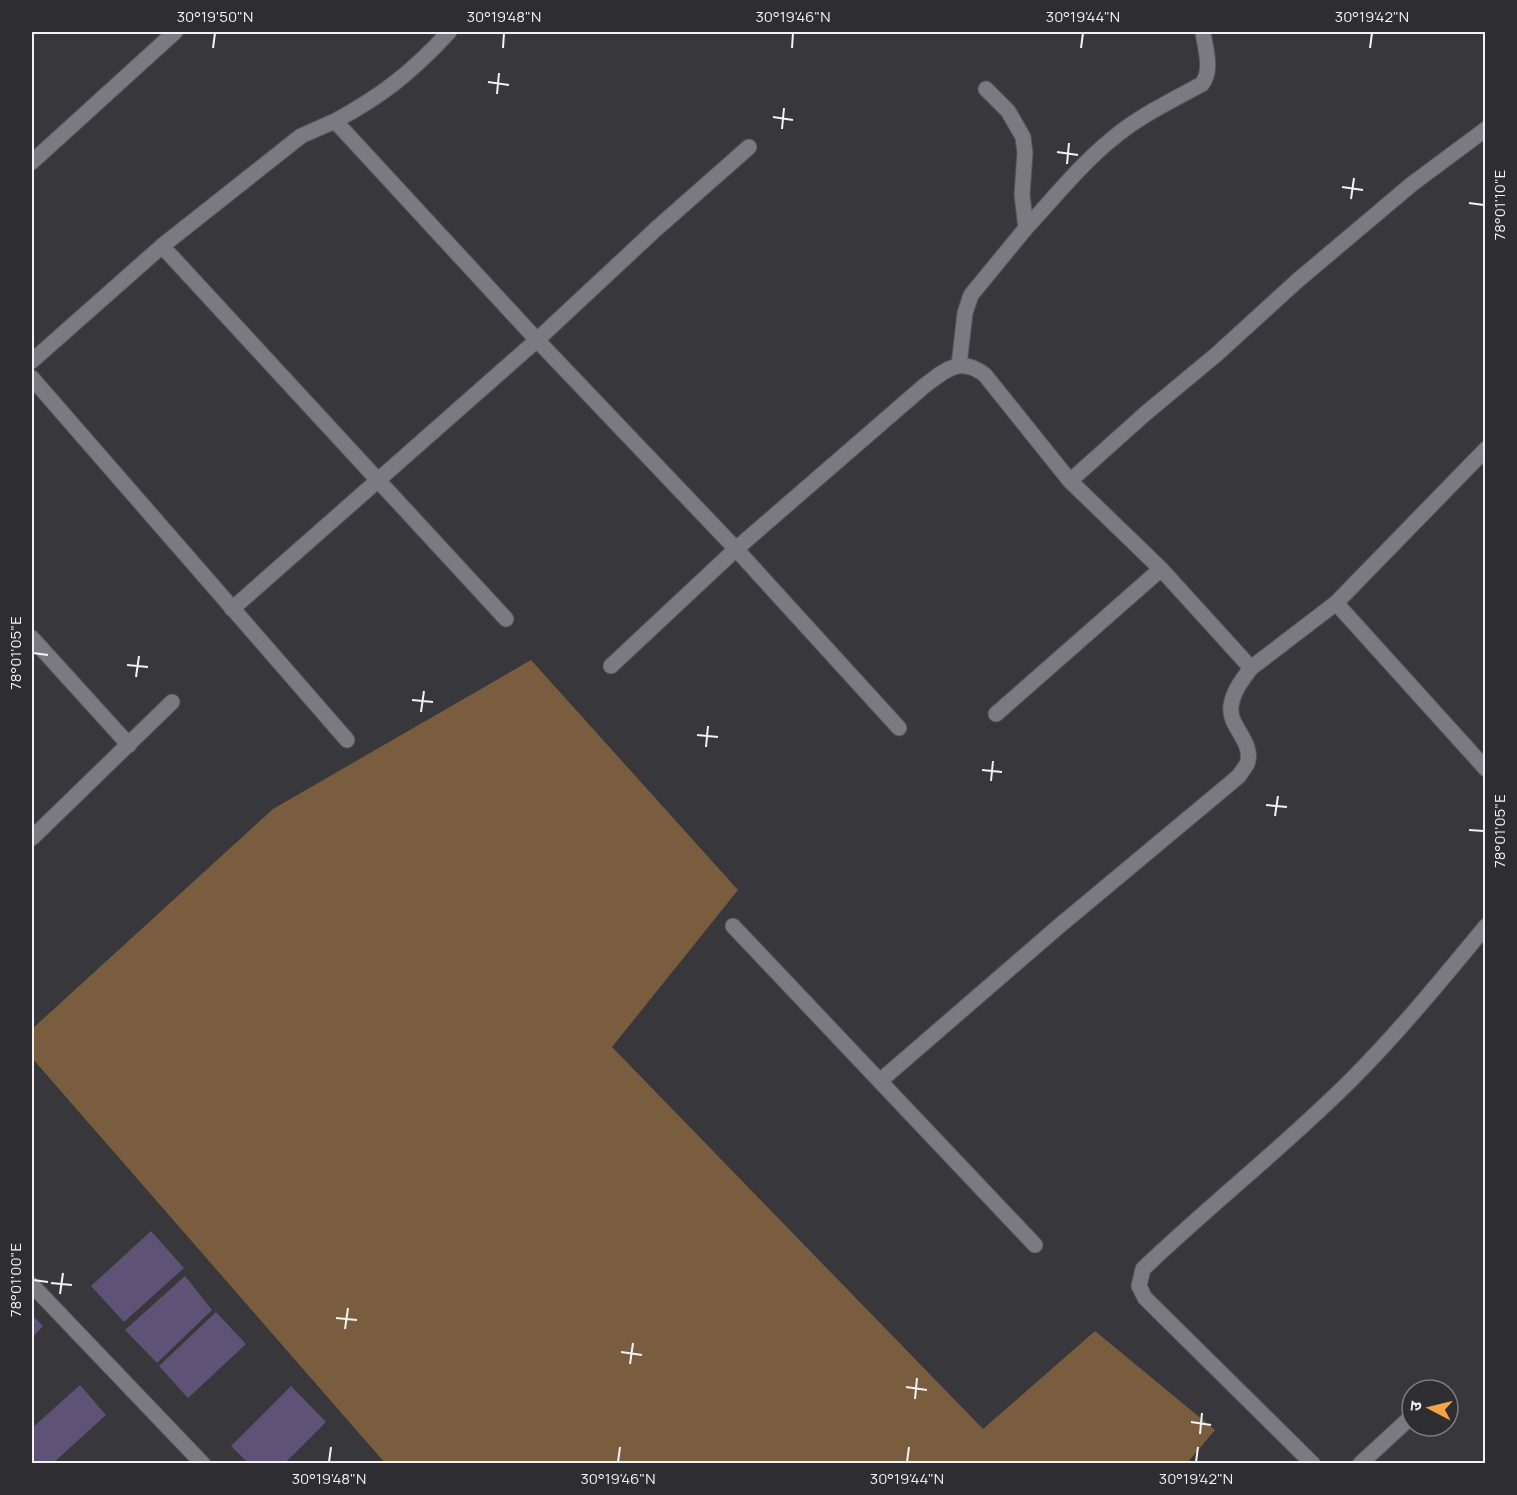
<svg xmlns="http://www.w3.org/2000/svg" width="1517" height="1495" font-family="Manrope,'Noto Sans Devanagari',sans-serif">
<rect width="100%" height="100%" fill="#38373c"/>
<path fill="#7a5d3e" d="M531,660L738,890L612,1047L983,1429L1095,1331L1215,1430L1187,1463H385L32,1058V1029L273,809Z"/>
<path fill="#5e5276" d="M151,1231L184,1268L124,1322L91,1286Z
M185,1276L212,1310L157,1363L125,1330Z
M216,1312L246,1344L188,1398L159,1366Z
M32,1315L43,1326L32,1338Z
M80,1385L106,1415L52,1464H32V1428Z
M291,1386L326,1422L284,1464H249L231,1446Z"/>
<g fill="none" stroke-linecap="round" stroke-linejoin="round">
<g stroke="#57555a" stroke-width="17">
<path id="minor" d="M335,121C382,96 413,71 449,32
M32,162L175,32
M1026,228C1054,198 1080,165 1112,139C1139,116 1171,101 1202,84C1213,70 1205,48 1203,32
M162,246L506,619
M32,361L162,246L301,136L335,121L537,340L736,549L923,387C944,371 960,355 985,375L1070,481L1161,569L1251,668L1336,603L1486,449
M959,365L965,313L971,295L1026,228L1022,195L1025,153L1023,137L1008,111L986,89
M32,378L347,740
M1070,481L1146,413L1217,354L1297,281L1412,184L1486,129
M1336,603L1486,769
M232,609L537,340L656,229L749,147
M32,638L129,745
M611,666L736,549L899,728
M996,714L1161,569
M32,838L172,702
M733,926L1035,1245
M880,1081L1058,927L1239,776C1241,772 1245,768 1247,764C1255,742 1228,727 1231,706C1233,691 1242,680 1251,668
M32,1285L203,1464
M1313,1464L1145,1298L1139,1286L1143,1269C1211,1204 1285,1146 1351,1080C1399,1032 1443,978 1486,926
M1360,1464L1412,1416"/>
</g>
<use href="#minor" stroke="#7c7a81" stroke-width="15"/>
</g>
<path fill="none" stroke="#f3f2f6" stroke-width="2" d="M213,48L215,33M503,48L504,33M792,48L793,33M1081,48L1083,33M1370,48L1372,33M488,82L509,85M497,94L499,73M773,117L793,120M782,129L784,108M1057,152L1078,155M1067,164L1069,143M1342,187L1363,190M1351,199L1354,178M1469,203L1484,205M33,653L48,655M127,665L148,667M136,677L139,656M412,700L433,702M421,712L424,691M697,735L718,737M706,747L708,726M982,770L1002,772M991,781L993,761M1266,805L1287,807M1275,816L1278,796M1469,830L1484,831M33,1280L48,1282M51,1283L72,1285M60,1294L63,1273M336,1318L357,1320M345,1329L348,1308M621,1352L642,1355M630,1364L633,1343M906,1387L927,1390M915,1399L917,1378M1191,1422L1211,1425M1200,1434L1202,1413M329,1462L331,1447M618,1462L620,1447M907,1462L909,1447M1196,1462L1198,1447"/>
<rect width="1517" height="1495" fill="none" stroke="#2e2d32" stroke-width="66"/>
<g transform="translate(1430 1408) rotate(277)"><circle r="28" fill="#2e2d32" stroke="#7d7c80" stroke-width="1.5"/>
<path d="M0-4.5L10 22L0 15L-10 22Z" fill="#f4a444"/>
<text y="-9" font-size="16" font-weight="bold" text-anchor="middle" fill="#f3f2f6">उ</text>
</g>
<rect x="33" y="33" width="1451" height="1429" fill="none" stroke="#f3f2f6" stroke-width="2"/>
<g font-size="15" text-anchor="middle" fill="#f3f2f6">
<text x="215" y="22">30°19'50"N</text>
<text x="504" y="22">30°19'48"N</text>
<text x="793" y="22">30°19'46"N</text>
<text x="1083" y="22">30°19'44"N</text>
<text x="1372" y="22">30°19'42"N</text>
<text transform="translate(1500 205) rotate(-90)" y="5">78°01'10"E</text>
<text transform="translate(16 653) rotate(-90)" y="5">78°01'05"E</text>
<text transform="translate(1500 831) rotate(-90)" y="5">78°01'05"E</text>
<text transform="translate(16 1280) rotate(-90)" y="5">78°01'00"E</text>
<text x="329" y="1484">30°19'48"N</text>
<text x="618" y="1484">30°19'46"N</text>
<text x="907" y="1484">30°19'44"N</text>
<text x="1196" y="1484">30°19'42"N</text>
</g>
</svg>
